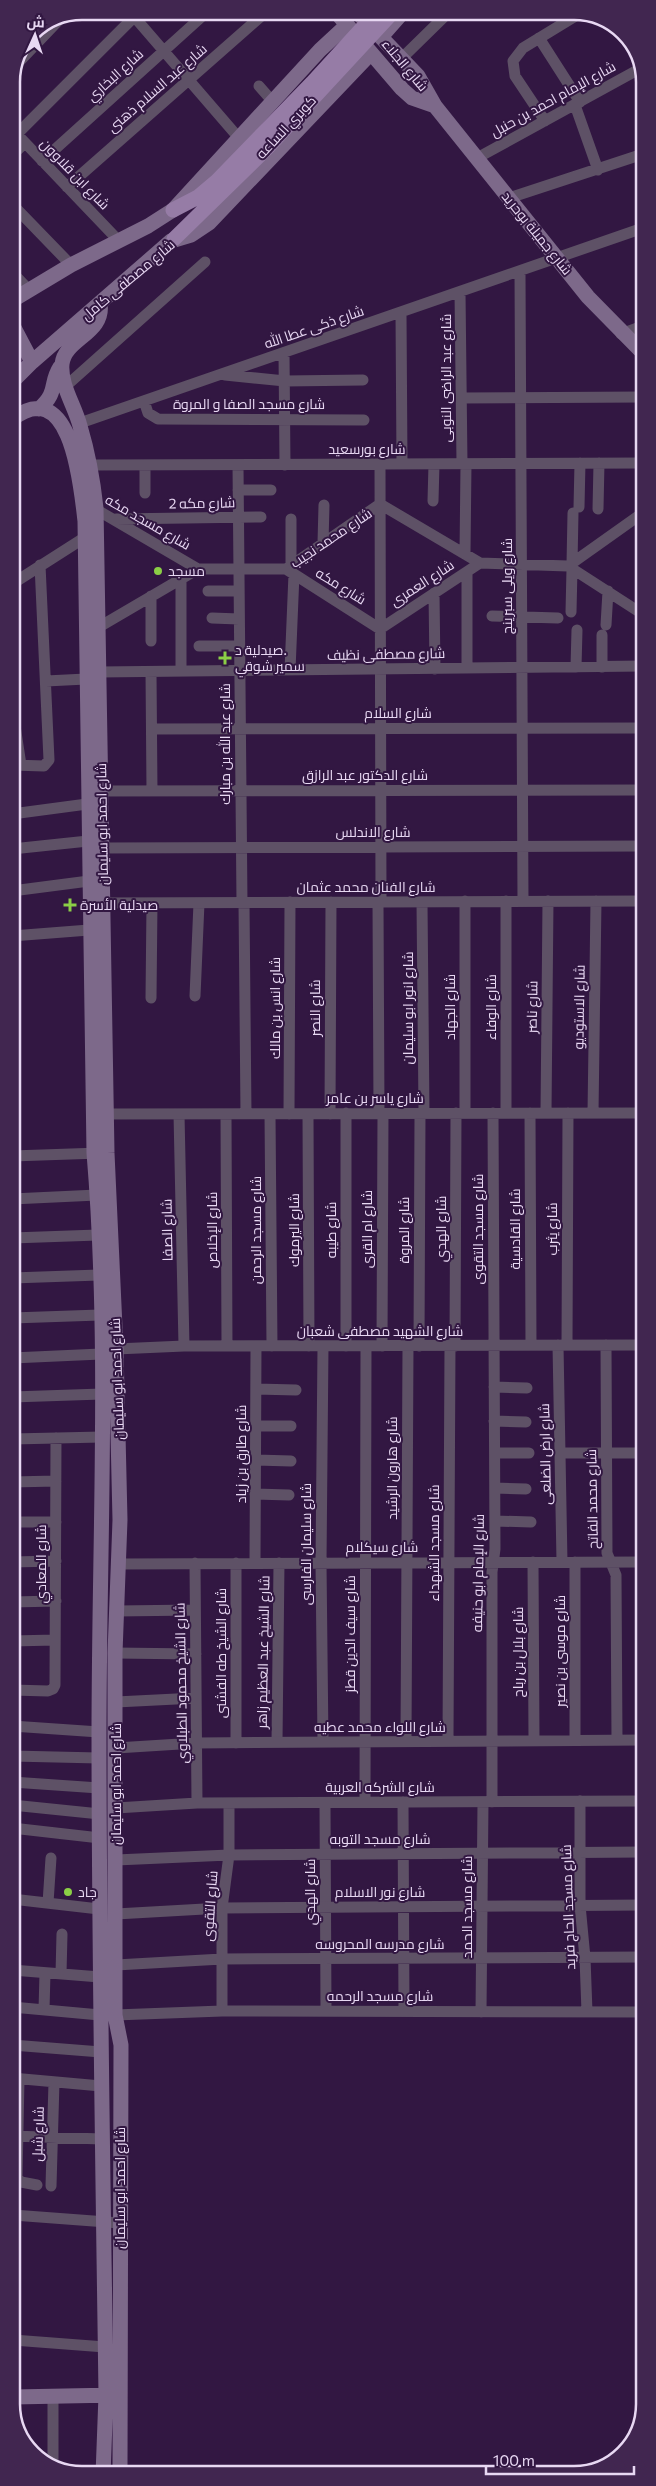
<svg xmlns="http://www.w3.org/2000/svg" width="656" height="2486" font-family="Commissioner,Cairo,sans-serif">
<rect width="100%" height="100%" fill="#321742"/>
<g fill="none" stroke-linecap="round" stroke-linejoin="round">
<path stroke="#5e5166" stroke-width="11" d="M131,13L238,137
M539,38L580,102
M401,59L449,12
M19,62L59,20
M259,86L273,102
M575,105L598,170
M545,121L515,76L513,61L523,48L582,12
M11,128L118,240
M17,134L140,11
M11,156L25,143
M477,158L643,67
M42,161L208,11
M67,187L267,11
M509,198L643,154
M11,203L71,265
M11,271L29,290
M520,272L523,901
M460,292L462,464
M401,313L402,464
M621,334L643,326
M284,353L285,465
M225,375L285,381L363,380
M66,386L205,262
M461,398L644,397
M144,401L148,413L158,419L364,420
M80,423L643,228
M380,464L381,902
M91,465L644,463
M238,465L242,903
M11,488L13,489
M238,490H271
M145,493V465
M433,501L434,464
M92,507L198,569H286
M579,507L580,463
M598,509L599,463
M116,519L261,517
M323,543L324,505
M465,554L466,464
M572,564L573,513
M291,566V519
M568,566L644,512
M286,569L380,504L480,563L568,566L644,615
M286,569L380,629L480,563
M467,572V668
M12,584L84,538
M208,591H239
M434,593L435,669
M571,612L572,569
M492,616L558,618
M212,618L239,619
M606,625L608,591
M99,627L198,569
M151,641V596
M199,646H240
M576,667L577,630
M602,667V635
M290,670L294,574
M181,671V578
M99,672L644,666
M151,672L152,791
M46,681L86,679
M12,706L21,765
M152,729L644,728
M12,765L44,766L49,760L40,565
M94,791L644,790
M12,814L87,804
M102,848L644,846
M12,849L88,841
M12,891L89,881
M465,901V1113
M378,902L379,1113
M422,902L424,1113
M96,903L644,901
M244,903L246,1114
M12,936L89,930
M195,996L199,903
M151,998L152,903
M506,1113V901
M530,1113L531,1345
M546,1113L548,901
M593,1113L596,901
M106,1114L644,1113
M179,1114L184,1346
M226,1114L227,1346
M270,1114L272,1346
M289,1114L290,902
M308,1114L309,1346
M330,1114L331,902
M12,1156L100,1153
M12,1199L97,1195
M12,1238L98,1235
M12,1278L99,1275
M12,1318L100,1315
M558,1345L562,1562
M567,1345L568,1113
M606,1345L607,1553L616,1575L617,1740
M346,1346V1113
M382,1346L383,1113
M419,1346L420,1114
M455,1346L456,1113
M116,1349L184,1346L644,1345
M12,1358L101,1354
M494,1387L527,1388
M256,1389L296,1390
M12,1397L102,1394
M494,1421L526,1422
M256,1426H291
M12,1439L102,1437
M495,1453H529
M560,1453H644
M256,1460L291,1461
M12,1482L56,1481
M495,1488L526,1489
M255,1494L289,1495
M495,1521L531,1522
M12,1522H56
M12,1562L56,1561
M533,1562L534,1741
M195,1563L197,1803
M236,1563V1743
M255,1563L256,1346
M120,1564L644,1562
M12,1602L56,1601
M117,1611L195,1610
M12,1641L55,1640
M115,1653L196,1654
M12,1690L48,1691L53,1689L55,1685L56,1438
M116,1702L196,1698
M12,1726L99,1732
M575,1740V1562
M406,1741L408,1346
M448,1741L450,1345
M277,1742L279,1563
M323,1742L321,1563L323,1346
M116,1748L196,1743L644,1740
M12,1756L99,1758
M12,1762L15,1727
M12,1782L99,1788
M580,1801V1905L585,1958L587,2012
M365,1802L366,1346
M403,1802L404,2011
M492,1802V1572L495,1549L493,1113
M325,1803L326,2011
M12,1805L100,1814
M116,1808L197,1803L644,1801
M12,1828L100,1838
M116,1860L229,1855L644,1852
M12,1899L99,1909
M48,1903L51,1858
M116,1914L222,1908L644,1905
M116,1965L222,1959L644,1957
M12,1970L100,1977
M61,1974L62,1934
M12,2007L100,2015
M44,2010L45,1973
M222,2011V1908L229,1855V1803
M481,2012L483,1802
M115,2015L222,2011L645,2012
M12,2045L101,2052
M12,2078L101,2086
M19,2079L17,2178L21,2182L37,2185
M12,2136L102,2139
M51,2186L54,2082
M13,2215L120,2223
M13,2340L105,2347
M53,2396V2465"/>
<path stroke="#7d698a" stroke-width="15" d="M336,12L402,89L412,98L435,106
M357,12L418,76L435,106L588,297L644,354
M381,37L403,12
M11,301L71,265L148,226L173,210L320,50L347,25
M100,303C105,334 65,338 62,364C60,385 75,406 80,426C88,453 93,480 96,508L107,1153L116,1349L120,1520L115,1653V2015L121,2045L120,2474
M11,322L32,362
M11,383L32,362L171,241L191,235L209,223L371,53
M39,409C59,391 49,384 60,367
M11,420C72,372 81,488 85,521L94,1153C110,1346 99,1540 99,1734C99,1954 103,2175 106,2395L103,2475
M13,2397L116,2395"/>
<path stroke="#967ca6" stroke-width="15" d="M173,210L198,197L217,181L312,83L377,12
M174,239L268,147L393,12"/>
</g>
<g fill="#8bce46" stroke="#321742" stroke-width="2">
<circle cx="158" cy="571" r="5"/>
<path d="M222.5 650.5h5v5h5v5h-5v5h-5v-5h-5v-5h5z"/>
<path d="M67.5 897.5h5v5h5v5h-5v5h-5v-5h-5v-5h5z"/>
<circle cx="68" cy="1892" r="5"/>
</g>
<g text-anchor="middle" stroke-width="4" stroke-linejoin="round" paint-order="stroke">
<g font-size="14" fill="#e8d8f3" stroke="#321742">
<text transform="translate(405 65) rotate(50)" y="5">شارع الجلاء</text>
<text transform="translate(115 75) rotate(-42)" y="5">شارع البخاري</text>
<text transform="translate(157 88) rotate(-41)" y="5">شارع عبد السلام ذهنى</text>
<text transform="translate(553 99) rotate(-29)" y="5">شارع الإمام احمد بن حنبل</text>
<text transform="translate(286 127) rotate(-47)" y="5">كوبري الساعه</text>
<text transform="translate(75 174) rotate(46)" y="5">شارع ابن قلاوون</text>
<text transform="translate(537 233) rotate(51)" y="5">شارع جميلة بوحريد</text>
<text transform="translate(128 280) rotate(-40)" y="5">شارع مصطفى كامل</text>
<text transform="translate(314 327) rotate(-19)" y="5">شارع ذكى عطا الله</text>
<text transform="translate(446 378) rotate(-90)" y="5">شارع عبد الراضى النوبى</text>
<text x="249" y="409">شارع مسجد الصفا و المروة</text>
<text x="367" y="454">شارع بورسعيد</text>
<text transform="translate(202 503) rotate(-1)" y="5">شارع مكه 2</text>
<text transform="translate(148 522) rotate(30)" y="5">شارع مسجد مكه</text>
<text transform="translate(331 538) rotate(-34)" y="5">شارع محمد نجيب</text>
<text transform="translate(422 583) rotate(-33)" y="5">شارع العمرى</text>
<text transform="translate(341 586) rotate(32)" y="5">شارع مكه</text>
<text transform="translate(507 586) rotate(-90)" y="5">شارع ويلى سبرينج</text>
<text transform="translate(386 654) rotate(-1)" y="5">شارع مصطفى نظيف</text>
<text x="398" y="718">شارع السلام</text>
<text transform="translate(225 744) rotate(-90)" y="5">شارع عبد الله بن مبارك</text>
<text x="365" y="780">شارع الدكتور عبد الرازق</text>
<text transform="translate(102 824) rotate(-91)" y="5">شارع احمد ابو سليمان</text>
<text x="373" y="837">شارع الاندلس</text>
<text x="366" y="892">شارع الفنان محمد عثمان</text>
<text transform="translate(450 1007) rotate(-90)" y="5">شارع الجهاد</text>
<text transform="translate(491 1007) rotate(-90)" y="5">شارع الوفاء</text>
<text transform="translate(532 1007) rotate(-89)" y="5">شارع ناصر</text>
<text transform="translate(579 1007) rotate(-89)" y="5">شارع الاستوديو</text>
<text transform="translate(275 1008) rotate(-90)" y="5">شارع انس بن مالك</text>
<text transform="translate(315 1008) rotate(-90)" y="5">شارع النصر</text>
<text transform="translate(408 1008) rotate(-90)" y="5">شارع انور ابو سليمان</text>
<text x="375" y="1103">شارع ياسر بن عامر</text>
<text transform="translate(367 1229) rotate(-90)" y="5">شارع ام القرى</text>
<text transform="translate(441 1229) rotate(-90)" y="5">شارع الهدي</text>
<text transform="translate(478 1229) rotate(-90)" y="5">شارع مسجد التقوى</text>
<text transform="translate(515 1229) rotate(-90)" y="5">شارع القادسية</text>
<text transform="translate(552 1229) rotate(-90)" y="5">شارع يثرب</text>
<text transform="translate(167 1230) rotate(-91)" y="5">شارع الصفا</text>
<text transform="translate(212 1230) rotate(-90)" y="5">شارع الإخلاص</text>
<text transform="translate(256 1230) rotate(-90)" y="5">شارع مسجد الرحمن</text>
<text transform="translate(294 1230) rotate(-90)" y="5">شارع اليرموك</text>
<text transform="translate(331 1230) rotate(-90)" y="5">شارع طيبه</text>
<text transform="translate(404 1230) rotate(-90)" y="5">شارع المروة</text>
<text x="380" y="1336">شارع الشهيد مصطفى شعبان</text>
<text transform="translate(117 1379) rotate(-92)" y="5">شارع احمد ابو سليمان</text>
<text transform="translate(241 1454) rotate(-90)" y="5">شارع طارق بن زياد</text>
<text transform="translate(545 1454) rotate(-91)" y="5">شارع ارض الضلعى</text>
<text transform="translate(392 1468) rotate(-90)" y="5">شارع هارون الرشيد</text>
<text transform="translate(592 1499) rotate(-91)" y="5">شارع محمد الفاتح</text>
<text transform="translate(434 1543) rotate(-90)" y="5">شارع مسجد الشهداء</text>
<text transform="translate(306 1544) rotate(-90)" y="5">شارع سليمان الفارسى</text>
<text x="382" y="1552">شارع سيكلام</text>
<text transform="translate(41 1564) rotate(-90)" y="5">شارع المعادي</text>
<text transform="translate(478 1573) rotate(-89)" y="5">شارع الإمام ابو حنيفه</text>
<text transform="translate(350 1634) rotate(-90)" y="5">شارع سيف الدين قطز</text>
<text transform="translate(560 1651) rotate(-90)" y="5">شارع موسى بن نصير</text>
<text transform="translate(263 1652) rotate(-89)" y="5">شارع الشيخ عبد العظيم زاهر</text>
<text transform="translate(518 1652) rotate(-90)" y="5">شارع بلال بن رباح</text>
<text transform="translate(221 1653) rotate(-90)" y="5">شارع الشيخ طه الفشنى</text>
<text transform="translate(181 1683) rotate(-91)" y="5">شارع الشيخ محمود الطبلاوي</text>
<text x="380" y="1732">شارع اللواء محمد عطيه</text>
<text transform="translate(116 1784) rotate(-90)" y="5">شارع احمد ابو سليمان</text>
<text x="380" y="1792">شارع الشركه العربية</text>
<text x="380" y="1844">شارع مسجد التوبه</text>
<text transform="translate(310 1892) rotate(-90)" y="5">شارع الهدي</text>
<text x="380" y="1897">شارع نور الاسلام</text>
<text transform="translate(210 1906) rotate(-86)" y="5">شارع التقوى</text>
<text transform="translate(467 1907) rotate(-90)" y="5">شارع مسجد الحمد</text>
<text transform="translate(568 1907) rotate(-92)" y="5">شارع مسجد الحاج فريد</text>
<text x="380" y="1949">شارع مدرسه المحروسه</text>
<text x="380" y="2001">شارع مسجد الرحمه</text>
<text transform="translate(38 2134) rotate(-88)" y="5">شارع شبل</text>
<text transform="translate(120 2188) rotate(-90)" y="5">شارع احمد ابو سليمان</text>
</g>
<g font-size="14" fill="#e8d8f3" stroke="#321742" text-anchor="start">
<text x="168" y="576">مسجد</text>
<text x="235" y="655">صيدلية د.<tspan x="235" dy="16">سمير شوقي</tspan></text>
<text x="80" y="910">صيدلية الأسرة</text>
<text x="78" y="1897">جاد</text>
</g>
</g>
<path d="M0 0H656V2486H0ZM82 20H574A62 62 0 0 1 636 82V2404A62 62 0 0 1 574 2466H82A62 62 0 0 1 20 2404V82A62 62 0 0 1 82 20Z" fill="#412650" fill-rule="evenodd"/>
<path fill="none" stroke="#e8d8f3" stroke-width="2.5" d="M82 20H574A62 62 0 0 1 636 82V2404A62 62 0 0 1 574 2466H82A62 62 0 0 1 20 2404V82A62 62 0 0 1 82 20Z"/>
<g transform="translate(35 35) rotate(3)" stroke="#321742" stroke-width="4" paint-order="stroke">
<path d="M0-4L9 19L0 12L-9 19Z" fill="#e8d8f3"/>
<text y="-8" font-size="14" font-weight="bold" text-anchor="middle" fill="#e8d8f3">ش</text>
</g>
<path d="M486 2466v8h148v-8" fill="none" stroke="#e8d8f3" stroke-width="2.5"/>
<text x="493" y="2466" font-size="15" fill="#e8d8f3" stroke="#321742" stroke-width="4" paint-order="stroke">100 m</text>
</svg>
